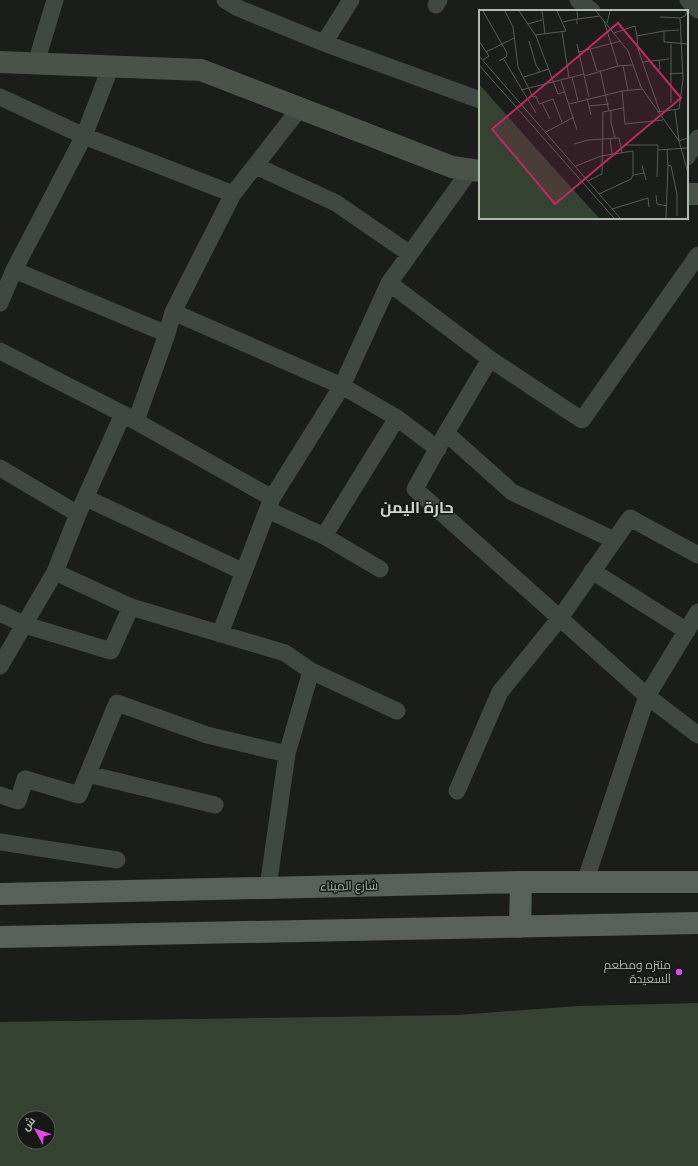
<svg xmlns="http://www.w3.org/2000/svg" width="698" height="1166" font-family="'Fira Sans',Cairo,sans-serif">
<rect width="100%" height="100%" fill="#1b1d1b"/>
<path fill="#354131" fill-rule="evenodd" d="M698,1003V1166H0V1022L457,1015L578,1006ZM24,1118H48V1142H24Z"/>
<g fill="none" stroke-linecap="round" stroke-linejoin="round">
<path stroke="#414742" stroke-width="17" d="M225,0L238,8L324,43L480,100
M578,0L592,11
M688,0L698,10
M436,5L439,0
M324,43L351,0
M36,63L55,0
M0,97L84,136L233,194
M687,157L698,138
M256,166L336,203L410,254
M471,169L389,283L490,359L582,420L698,255
M14,270L167,334
M0,303L14,270L84,136L111,66
M173,312L342,386L397,418L438,449
M0,351L123,414L272,498
M490,359L446,433L415,489L647,696L698,735
M136,421L167,334L173,312L233,194L300,108
M446,433L512,492L614,540
M0,468L78,514
M86,498L244,572
M268,510L324,536L380,569
M324,536L397,418
M592,571L687,631
M55,572L131,607L285,653L311,671L397,711
M0,613L25,625L111,651L131,607
M220,634L272,498L342,386L389,283
M0,666L55,572L78,514L123,414
M88,774L215,805
M457,791L500,692L560,618L630,518L698,555
M0,795L18,801L25,779L79,795L117,703L207,735L287,754
M0,842L117,860
M585,882L647,696L698,612
M268,887L287,754L311,671"/>
<path stroke="#4a524a" stroke-width="22" d="M0,62L201,70L452,167L480,171
M687,194H698"/>
<path stroke="#586159" stroke-width="22" d="M0,894L521,882H698
M520,927L521,882
M0,937L698,923"/>
</g>
<circle fill="#e447e9" stroke="#161816" stroke-width="1.5" cx="679" cy="972" r="4"/>
<g text-anchor="middle" stroke-width="3" stroke-linejoin="round" paint-order="stroke">
<g font-size="12" fill="#aebcae" stroke="#161816">
<text transform="translate(349 886) rotate(-1)" y="4">شارع الميناء</text>
</g>
<g font-size="12" fill="#aebcae" stroke="#161816" text-anchor="end">
<text x="671" y="969">منتزه ومطعم<tspan x="671" dy="14">السعيدة</tspan></text>
</g>
<g font-size="16" font-weight="bold" fill="#cfd8cf" stroke="#161816">
<text x="417" y="513">حارة اليمن</text>
</g>
</g>
<g transform="translate(479 10)">
<rect width="209" height="209" fill="#1b1d1b"/>
<path d="M0,74L71,154L120,208H0Z" fill="#354131"/>
<path fill="none" stroke="#565d56" stroke-width="1" d="M4,1L28,43L27,47L20,51M26,1L34,17L39,57L54,87L57,86L60,94L74,89L83,112M40,1L57,26L79,84L85,82M63,1L66,24M98,1L99,9L121,6M117,1L149,41L162,77L200,131L209,163M181,7L201,8M125,11L139,56M84,12L98,9V14M128,13L131,1M49,14L63,10M185,21L200,20M83,22L90,68M135,23L156,16L158,26L185,21V32L209,34M56,25L87,21L78,1M158,26L159,39L181,102M0,31L10,46L4,50M50,31L57,55L61,61M98,34L110,87M192,34V93M111,39L118,61M7,42L35,28M100,42L142,31M0,46L141,208M24,48L57,103M164,52L190,49M0,55L135,208M144,56L149,80M121,60L130,101M178,61L181,59L180,50M190,64L204,63M106,66L139,56L154,55M45,67L70,59M93,67L99,91M82,71L98,120M163,79L143,81L146,114L184,110M42,80L105,64M108,88L112,105M63,93L71,109M90,94L143,81M110,96L130,94M132,100V113L136,128M196,100L200,131L209,128M178,102L200,99L204,69L201,8L206,6L208,1M67,122L95,107M131,129L133,144M95,134L109,130L140,128L143,143M147,135H179L178,167M188,139L189,155L192,156L198,184V206M179,140L209,138M163,155L167,170M97,156L122,146L154,141V165L165,163M109,171L123,164L124,102L144,98M120,184L152,169L154,165M177,185L178,194L188,196M133,199L169,188L170,197M187,208L189,155"/>
<path fill="#c02863" fill-opacity="0.15" stroke="#c02863" stroke-width="2" d="M139,13L202,88L76,194L13,119Z"/>
<rect width="209" height="209" fill="none" stroke="#aebcae" stroke-width="2"/>
</g>
<g transform="translate(36 1130) rotate(310)"><circle r="19" fill="#161816" stroke="#535a53"/>
<path d="M0-3L7 15L0 10L-7 15Z" fill="#e447e9"/>
<text y="-6" font-size="11" font-weight="bold" text-anchor="middle" fill="#aebcae">ش</text>
</g>
</svg>
